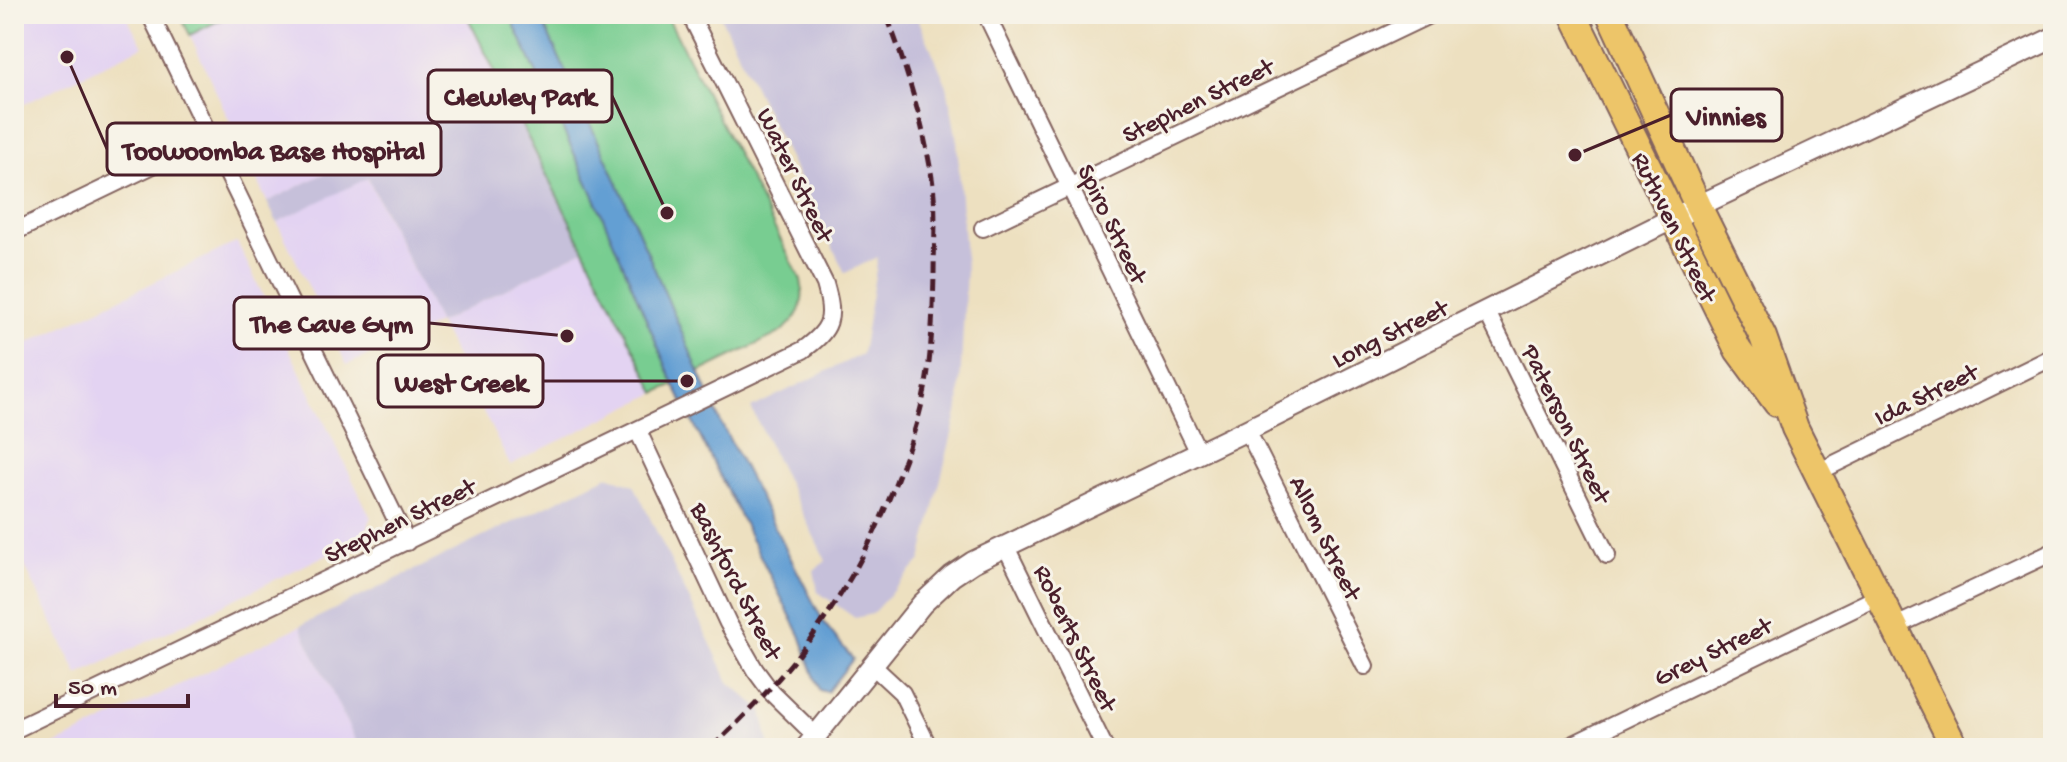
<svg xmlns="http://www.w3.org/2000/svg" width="2067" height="762" font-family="'Gochi Hand',sans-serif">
<rect width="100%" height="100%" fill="#f7f3e8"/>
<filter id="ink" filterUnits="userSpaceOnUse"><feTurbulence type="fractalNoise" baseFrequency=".0125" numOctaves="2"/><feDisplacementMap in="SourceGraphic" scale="16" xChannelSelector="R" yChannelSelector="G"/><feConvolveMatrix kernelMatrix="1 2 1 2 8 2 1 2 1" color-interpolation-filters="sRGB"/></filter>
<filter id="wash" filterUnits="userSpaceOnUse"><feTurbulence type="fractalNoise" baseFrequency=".006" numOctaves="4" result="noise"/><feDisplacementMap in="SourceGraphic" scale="32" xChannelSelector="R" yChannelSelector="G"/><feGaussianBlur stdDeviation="1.8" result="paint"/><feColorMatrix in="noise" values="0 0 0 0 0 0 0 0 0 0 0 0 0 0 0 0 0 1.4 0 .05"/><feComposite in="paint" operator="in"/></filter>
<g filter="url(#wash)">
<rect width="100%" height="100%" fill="#ede0c0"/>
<path fill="#e3d3f2" d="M14,14H125L143,46L14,109Z
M232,14H466L502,86L267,202L190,35Z
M367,177L439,323L585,249L656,393L510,465L439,323L347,365L277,222Z
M237,242L371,518L365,536L78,675L14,544V350Z
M300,626L359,748H49Z"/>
<path fill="#c6c0da" d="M719,14H916L947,86L957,141L966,271L959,405L921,560L872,614L855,618L818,592L814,570L826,561L751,408L862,354L878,257L845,273Z
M502,86L585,249L439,323L368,178L277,222L267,202Z
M608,476L634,485L729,682L762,711L770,748H359L300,626Z"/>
<path fill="#78cd91" stroke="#61765e" stroke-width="2" d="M179,14H232L190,35Z
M466,14H666L801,280C806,305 798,320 778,334L656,393Z"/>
<path fill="#639fd3" stroke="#565f7f" stroke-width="2" d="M509,14H539L618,184L721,423L824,623L853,659L827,692L819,690L800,635L675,387L594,196Z"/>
</g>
<g filter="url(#ink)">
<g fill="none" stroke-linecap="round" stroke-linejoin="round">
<g stroke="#83635f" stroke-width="20">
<path id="minor" d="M150,14L407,542
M986,14L1199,453
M983,228L1431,14
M14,232L209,138
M1487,312L1607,555
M1247,430L1365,666
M638,431L728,623L755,670L772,693L816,736
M1818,472L2053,357
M1006,547L1105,748
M1894,627L2053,552
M874,667L902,693L929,748
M14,730L803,350C832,329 835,318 825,284L690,14
M1566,748L1880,596"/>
</g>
<g stroke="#83635f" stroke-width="24">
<path id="tertiary" d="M806,748L922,604L952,576L973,562L1247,430L1698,206L2053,38"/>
</g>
<g stroke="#83635f" stroke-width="30">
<path id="trunk" d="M1573,14L1738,350L1777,403
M1610,14L1698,206L1763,337L1795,428L1955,748"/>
</g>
<use href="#minor" stroke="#fff" stroke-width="16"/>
<use href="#tertiary" stroke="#fff" stroke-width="20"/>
<use href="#trunk" stroke="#edc569" stroke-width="26"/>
<path stroke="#4a1f2b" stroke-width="5" stroke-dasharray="12 6" stroke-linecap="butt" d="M711,748C799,666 858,585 900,471C911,443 921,413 926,384C932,348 933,310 934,275C934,243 937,209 932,178C923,122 906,66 886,14"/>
</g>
</g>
<g text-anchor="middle" stroke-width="6" stroke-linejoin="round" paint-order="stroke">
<g font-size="26" fill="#4a1f2b" stroke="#f7f3e8">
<text transform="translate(1197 99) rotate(-26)" y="9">Stephen Street</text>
<text transform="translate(797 174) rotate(64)" y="9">Water Street</text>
<text transform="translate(1114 223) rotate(64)" y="9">Spiro Street</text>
<text transform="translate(1676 226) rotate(64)" y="9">Ruthven Street</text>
<text transform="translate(1389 332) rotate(-26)" y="9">Long Street</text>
<text transform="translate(1925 393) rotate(-26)" y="9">Ida Street</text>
<text transform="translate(1568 423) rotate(64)" y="9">Paterson Street</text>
<text transform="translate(399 519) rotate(-26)" y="9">Stephen Street</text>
<text transform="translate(1327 537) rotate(64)" y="9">Allom Street</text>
<text transform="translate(738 580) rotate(63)" y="9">Bashford Street</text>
<text transform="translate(1077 637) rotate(64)" y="9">Roberts Street</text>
<text transform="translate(1712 650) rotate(-26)" y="9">Grey Street</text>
</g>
</g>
<path fill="none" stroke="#4a1f2b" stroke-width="3" d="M667 213L612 96M1575 155L1671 115M67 57L107 149M567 336L429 323M687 381L543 381"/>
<g fill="#4a1f2b" stroke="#f7f3e8" stroke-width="3">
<circle cx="667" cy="213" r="8"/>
<circle cx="1575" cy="155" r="8"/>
<circle cx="67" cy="57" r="8"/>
<circle cx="567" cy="336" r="8"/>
<circle cx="687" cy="381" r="8"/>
</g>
<g fill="#f7f3e8" stroke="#4a1f2b" stroke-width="3">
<rect x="428" y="70" width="184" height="52" rx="8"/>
<rect x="1671" y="89" width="111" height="52" rx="8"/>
<rect x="107" y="123" width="334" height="52" rx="8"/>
<rect x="234" y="297" width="195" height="52" rx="8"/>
<rect x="378" y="355" width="165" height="52" rx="8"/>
</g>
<g font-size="28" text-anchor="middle" font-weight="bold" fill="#4a1f2b">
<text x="520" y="105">Clewley Park</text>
<text x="1726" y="125">Vinnies</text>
<text x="274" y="159">Toowoomba Base Hospital</text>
<text x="332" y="332">The Cave Gym</text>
<text x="461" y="391">West Creek</text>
</g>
<rect width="2067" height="762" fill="none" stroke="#f7f3e8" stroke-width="48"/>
<path d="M56 694v12h132v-12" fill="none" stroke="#4a1f2b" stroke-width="4"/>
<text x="68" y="694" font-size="24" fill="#4a1f2b" stroke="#f7f3e8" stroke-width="6" paint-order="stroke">50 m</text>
</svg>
